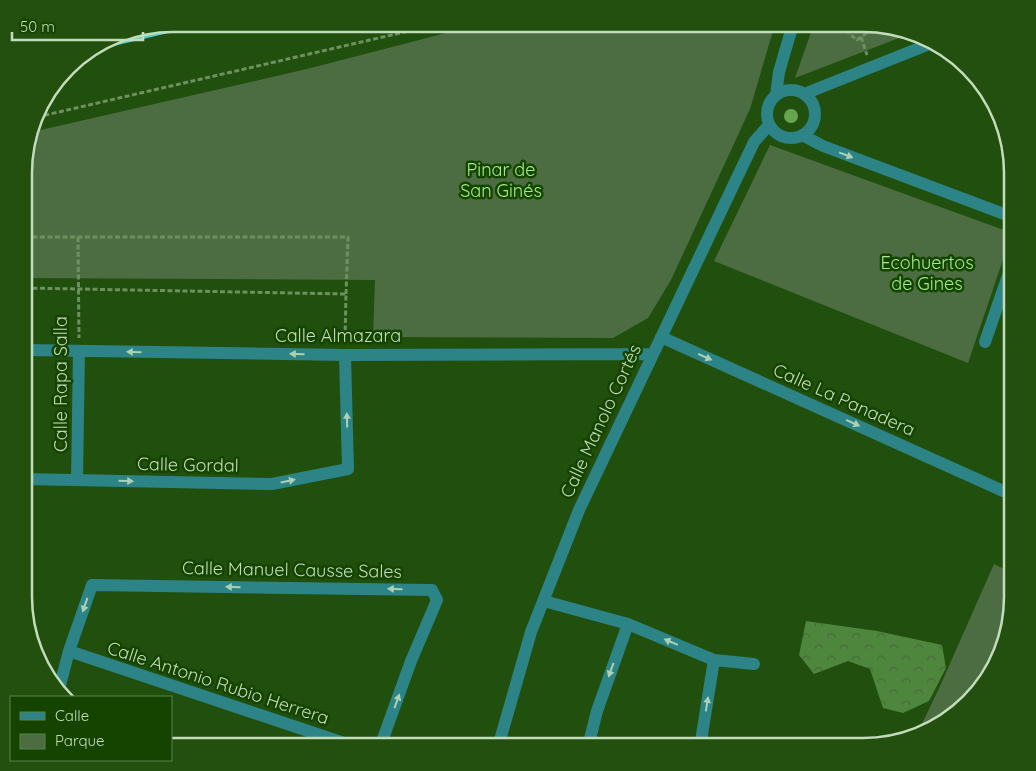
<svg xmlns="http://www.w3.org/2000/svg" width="1036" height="771" font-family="Quicksand,sans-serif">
<defs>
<pattern id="forest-crowns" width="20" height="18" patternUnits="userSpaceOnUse" patternTransform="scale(1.25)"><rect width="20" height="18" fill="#4f863d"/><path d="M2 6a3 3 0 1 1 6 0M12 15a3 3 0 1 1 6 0" fill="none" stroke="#476b3b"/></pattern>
</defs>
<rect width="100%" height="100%" fill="#214f0d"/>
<path fill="url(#forest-crowns)" d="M806,621L877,631L942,645L946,668L929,701L903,713L883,708L870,669L848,661L814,674L799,655Z"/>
<path fill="#4c6d42" d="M481,24H775L750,109L671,280L648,318L613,338L373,337L375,280L25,278V154L32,132L307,69Z
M814,24H872L912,33L795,78Z
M770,145L1012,233L968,363L714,261Z
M994,564L1012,573V607L1001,654L975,696L924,733L919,730L941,684Z"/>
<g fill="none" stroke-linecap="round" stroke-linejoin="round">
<path stroke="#6c915e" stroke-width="3" stroke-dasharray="5 2.5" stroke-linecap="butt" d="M844,24L843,28L857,40L877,25
M861,37L867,55
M37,117L439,24
M25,237H348L346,294
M78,237L79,338
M25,288L346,294L345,340"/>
<path stroke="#2c8487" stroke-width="12" d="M767 114a24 24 0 1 1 48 0a24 24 0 1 1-48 0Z
M804,94L932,43
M776,95L779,72L793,24
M802,135L823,146L1012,217
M661,337L1012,495
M985,342L1012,264
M25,350L345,355L652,354
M24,479L272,484L348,469L345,355
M77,480L79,351
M544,601L628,624L714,660L754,664
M69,651L356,747
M59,689L69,651L92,585L432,590L437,600L411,661L380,747
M498,747L531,632L579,510L754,142L769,125
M588,747L597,711L628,624
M700,747L714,660"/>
<path stroke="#53cfd3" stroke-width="15" d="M115,38L174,24"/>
</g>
<circle fill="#67a551" cx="791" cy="116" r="7"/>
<defs><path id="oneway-solid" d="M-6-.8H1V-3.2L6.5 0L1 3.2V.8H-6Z" transform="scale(1.25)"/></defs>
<g fill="#acd0b4">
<use href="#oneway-solid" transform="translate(846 155) rotate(21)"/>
<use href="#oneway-solid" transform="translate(134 352) rotate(-179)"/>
<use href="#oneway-solid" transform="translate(297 354) rotate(-179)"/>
<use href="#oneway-solid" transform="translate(705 357) rotate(24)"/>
<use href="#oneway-solid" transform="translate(347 420) rotate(-91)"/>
<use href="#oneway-solid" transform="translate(853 423) rotate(24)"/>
<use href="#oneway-solid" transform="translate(126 481) rotate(1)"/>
<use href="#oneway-solid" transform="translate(288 481) rotate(-12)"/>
<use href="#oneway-solid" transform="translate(233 587) rotate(-179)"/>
<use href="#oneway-solid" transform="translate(395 589) rotate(-179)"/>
<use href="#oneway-solid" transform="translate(85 605) rotate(109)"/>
<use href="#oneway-solid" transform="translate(671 642) rotate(-157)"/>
<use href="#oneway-solid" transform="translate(611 670) rotate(110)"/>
<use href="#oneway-solid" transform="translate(397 701) rotate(-70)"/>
<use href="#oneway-solid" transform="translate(707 704) rotate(-81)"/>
</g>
<g text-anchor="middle" stroke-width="5" stroke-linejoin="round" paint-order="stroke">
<g font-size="18" fill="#a1ec89" stroke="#154400">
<text x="501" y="176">Pinar de<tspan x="501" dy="21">San Ginés</tspan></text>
<text x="927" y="269">Ecohuertos<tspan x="927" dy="21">de Gines</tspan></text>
</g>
<g font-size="18" fill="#c3ddbc" stroke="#154400">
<text x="338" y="342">Calle Almazara</text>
<text transform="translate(61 384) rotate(-90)" y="6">Calle Rapa Salla</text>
<text transform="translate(844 400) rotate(24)" y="6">Calle La Panadera</text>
<text transform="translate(601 421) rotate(-65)" y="6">Calle Manolo Cortés</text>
<text transform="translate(188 465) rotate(1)" y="6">Calle Gordal</text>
<text transform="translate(292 570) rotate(1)" y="6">Calle Manuel Causse Sales</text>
<text transform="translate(218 683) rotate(18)" y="6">Calle Antonio Rubio Herrera</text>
</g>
</g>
<path d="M0 0H1036V771H0ZM173 32H863A141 141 0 0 1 1004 173V597A141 141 0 0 1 863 738H173A141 141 0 0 1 32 597V173A141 141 0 0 1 173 32Z" fill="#23500f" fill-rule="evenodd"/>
<path fill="none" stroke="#c3ddbc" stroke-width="2.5" d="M173 32H863A141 141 0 0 1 1004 173V597A141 141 0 0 1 863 738H173A141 141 0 0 1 32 597V173A141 141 0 0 1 173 32Z"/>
<rect x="10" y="696" width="162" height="65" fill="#154400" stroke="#5b814b"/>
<rect x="20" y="712" width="25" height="8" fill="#2c8487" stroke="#5b814b"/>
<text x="55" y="721" font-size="15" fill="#c3ddbc">Calle</text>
<rect x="20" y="734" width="25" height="15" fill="#4c6d42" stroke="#5b814b"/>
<text x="55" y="746" font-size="15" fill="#c3ddbc">Parque</text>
<path d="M12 32v8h131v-8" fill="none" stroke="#c3ddbc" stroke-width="2.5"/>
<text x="20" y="32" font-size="15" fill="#c3ddbc" stroke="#154400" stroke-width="4" paint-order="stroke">50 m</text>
</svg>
